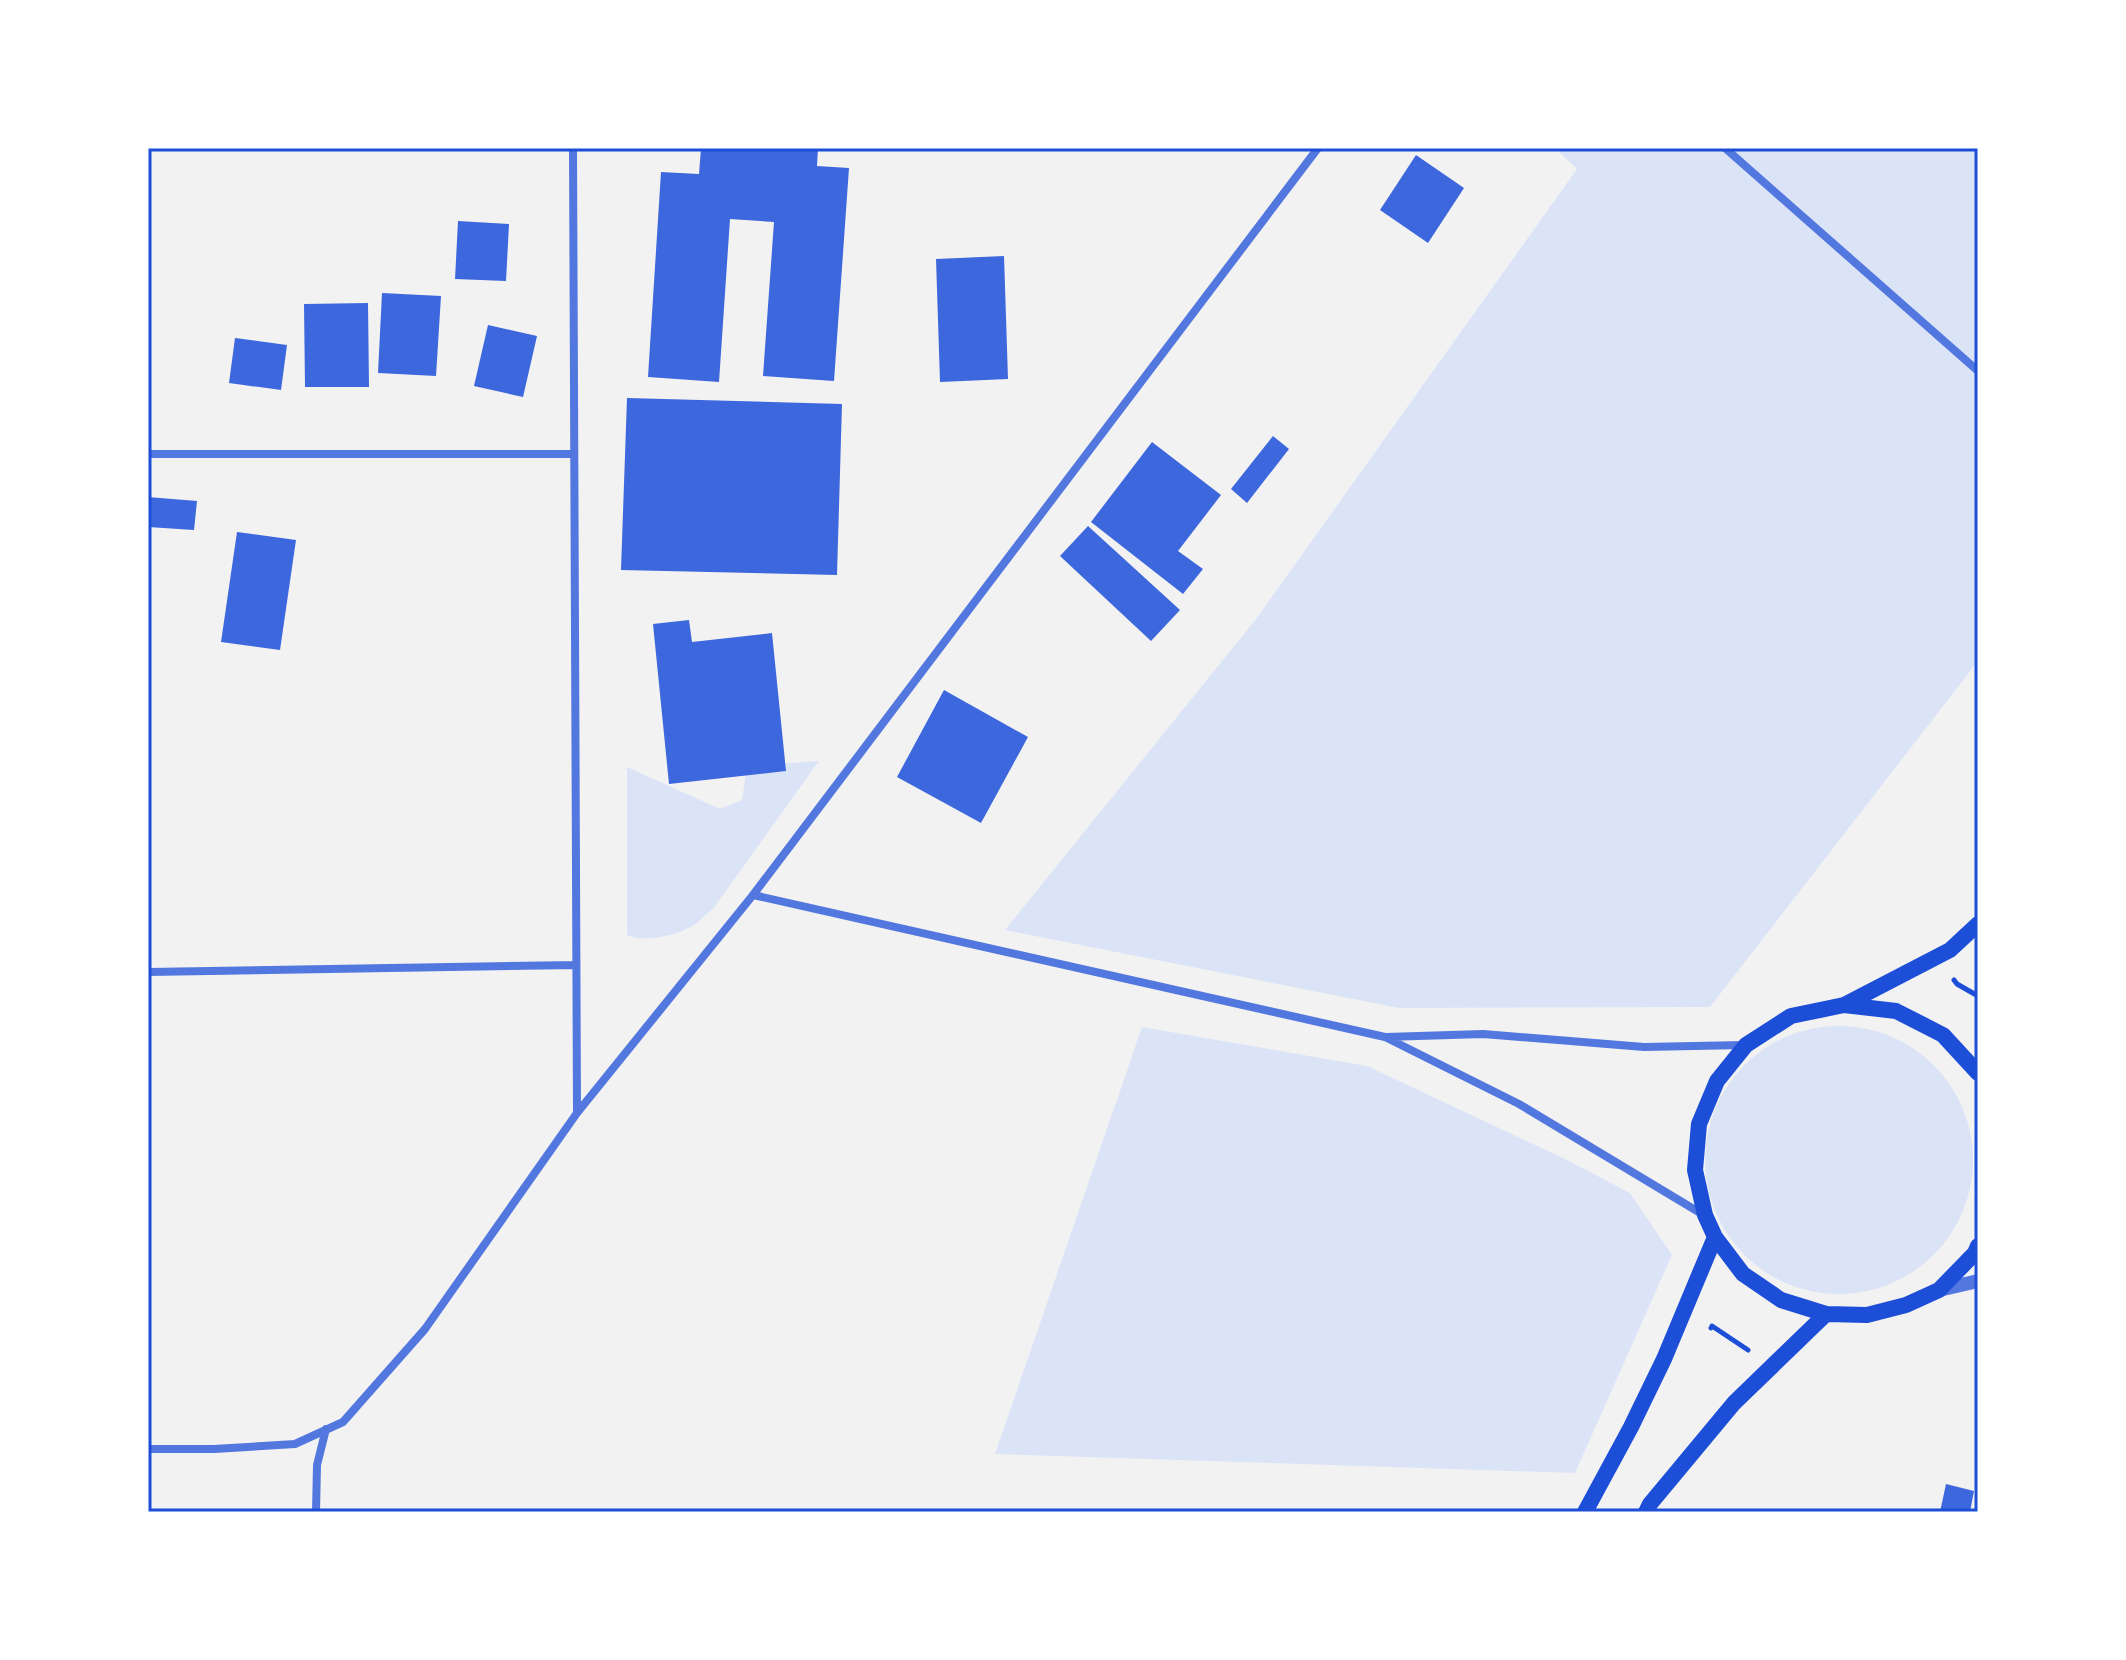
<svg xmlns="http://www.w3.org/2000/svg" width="2126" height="1660" font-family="'Sofia Sans Condensed',sans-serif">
<rect width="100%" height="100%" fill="#f2f2f2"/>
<path fill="#dbe4f7" d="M1555,148H1978V661L1710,1007L1399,1008L1005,930L1256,619L1577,169Z
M819,761L713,909C706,914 699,922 692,926C675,936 645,943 627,935V767L720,809L742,800L747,766Z
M1705 1160a134 134 0 1 1 268 0a134 134 0 1 1-268 0Z
M1142,1027L1367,1066L1565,1159L1630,1193L1672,1255L1575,1473L995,1454Z"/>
<path fill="#3d67dc" d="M701,148H818L817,166L849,168L834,381L763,376L774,222L730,219L719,382L648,377L661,172L699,174Z
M1416,155L1464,188L1428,243L1380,210Z
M458,221L509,224L506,281L455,279Z
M1004,256L1008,379L940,382L936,259Z
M382,293L441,296L436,376L378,373Z
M368,303L369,387H305L304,304Z
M488,325L537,336L523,397L474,386Z
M235,338L287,345L281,390L229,383Z
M627,398L842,404L837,575L621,570Z
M1273,436L1289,449L1247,503L1231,489Z
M1152,442L1221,495L1178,551L1203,569L1183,594L1091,522Z
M148,497L197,501L194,530L148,527Z
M1088,526L1180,610L1151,641L1060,556Z
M237,532L296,540L280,650L221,642Z
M689,620L692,642L772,633L786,771L669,784L653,624Z
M944,690L1028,737L981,823L897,777Z
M1946,1484L1974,1491L1970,1512H1940Z"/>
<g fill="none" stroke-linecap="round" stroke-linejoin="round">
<path stroke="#1d4ed8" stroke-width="5" d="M1954,980L1957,984L1978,996
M1711,1328L1712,1326L1748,1350"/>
<path stroke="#5277de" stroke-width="8" d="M573,148L577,1111
M1725,148L1978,371
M148,454H574
M753,895L1318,148
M148,972L576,965
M1386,1037L1483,1034L1644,1047L1744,1045
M148,1449H214L295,1444L343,1422L425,1329L577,1113L753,895L1385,1037L1519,1104L1702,1214
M316,1512L317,1465L326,1429"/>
<path stroke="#5277de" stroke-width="14" d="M1939,1290L1978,1281"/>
<path stroke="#1d4ed8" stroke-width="16" d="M1978,924L1950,950L1844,1005L1791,1016L1746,1045L1717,1081L1699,1124L1695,1170L1705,1215L1715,1237L1743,1274L1781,1300L1826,1314L1867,1315L1906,1305L1939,1290L1975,1253L1978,1246
M1844,1005L1896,1011L1943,1035L1978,1073
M1585,1512L1631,1427L1664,1359L1715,1237
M1646,1512L1650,1504L1734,1403L1826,1314"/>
</g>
<rect width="2126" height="1660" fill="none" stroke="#ffffff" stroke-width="300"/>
<rect x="150" y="150" width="1826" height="1360" fill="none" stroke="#1d4ed8" stroke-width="3"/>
</svg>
